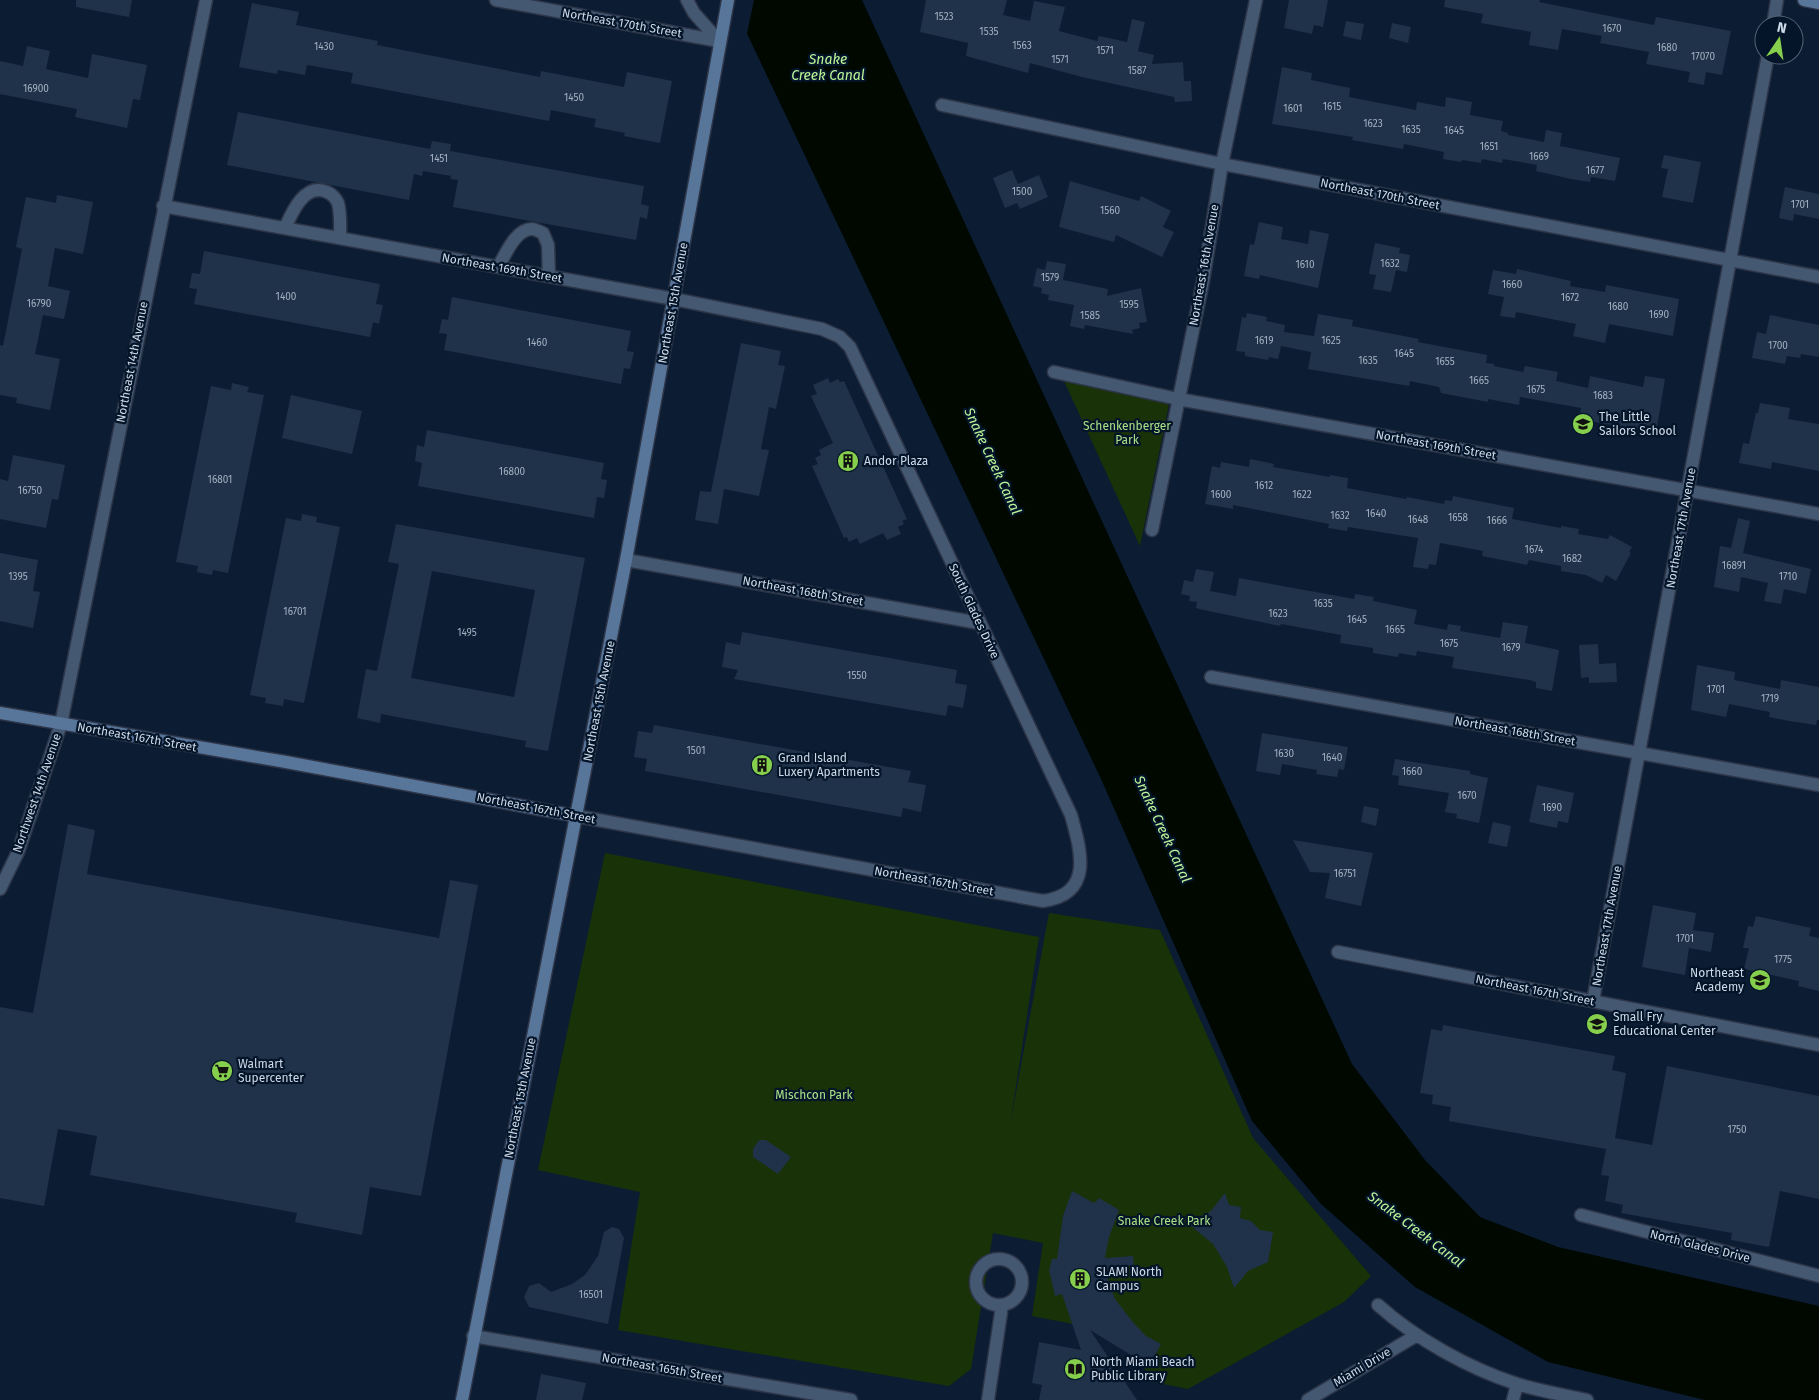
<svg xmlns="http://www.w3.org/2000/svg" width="1819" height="1400" font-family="'Fira Sans',sans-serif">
<rect width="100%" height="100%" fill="#0c1d33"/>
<path fill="#1a3207" d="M1064,381L1169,404L1140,546Z
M605,853L1039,937L1010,1125L1049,913L1160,930L1253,1138L1371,1276L1344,1302L1188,1389L1158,1383L1109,1331L1032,1316L1043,1243L993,1233L971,1369L949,1386L618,1330L640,1192L538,1170Z"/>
<path fill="#000800" d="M731,0H862L1352,1064L1425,1160L1480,1217L1558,1247L1819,1306V1400H1705L1548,1362L1415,1287L1321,1204L1252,1121L1101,779Z"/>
<path fill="#0c1d33" d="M729,0H754L746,38Z"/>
<path fill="#1f3249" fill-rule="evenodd" d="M76,0H132L129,17L76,7Z
M926,0H1007L1003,15L1030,21L1034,1L1065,7L1059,31L1097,41L1099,36L1127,42L1132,19L1145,22L1138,51L1154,55L1152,64L1183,62L1184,81H1191L1192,101L1175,102L1174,97L1082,77L1030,63L1028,73L966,56L968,43L920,32Z
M1289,0H1328L1323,27L1314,25L1312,34L1284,28Z
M1445,0H1540L1539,2L1654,25L1656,17L1731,31L1722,75L1706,72L1704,85L1688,82L1690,72L1646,64L1649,52L1600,43L1602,36L1562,29L1558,50L1529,45L1531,32L1481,23L1483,14L1444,7Z
M252,3L299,12L296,25L378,41L377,45L540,77L541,71L624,87L627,72L672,81L660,143L624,136L625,133L594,127L596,119L551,110L549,121L351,83L353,73L307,65L305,75L278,70L277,74L239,67Z
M1346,21L1364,24L1361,40L1343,36Z
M1392,23L1411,27L1408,43L1389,38Z
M27,46L50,51L46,69L88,78L92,54L147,65L140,100L133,99L127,128L75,117L77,109L0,94V61L23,66Z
M1282,67L1312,73L1311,80L1350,88L1349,97L1416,110L1417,102L1445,107L1446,97L1472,102L1470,115L1503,121L1501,131L1508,133V135L1544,142L1546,130L1562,133L1560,146L1620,158L1615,181L1591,177L1590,182L1571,179L1536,171L1537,165L1503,159L1502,163L1482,159L1481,163L1462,160L1461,162L1443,159L1444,152L1404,144L1403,149L1352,140L1353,137L1272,124Z
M238,112L430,149L432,141L451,144L450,151L644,186L641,204L649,206L647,219L640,217L636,240L453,207L458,180L450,179L451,176L423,171L422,176L414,174L409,200L227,165Z
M1664,155L1701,162L1693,203L1662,197L1668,169L1661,168Z
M1012,170L1018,184L1039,175L1048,197L1020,209L1017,203L1005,208L993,178Z
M1070,181L1139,201L1141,196L1171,211L1163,227L1174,232L1162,257L1116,235L1114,242L1059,227Z
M1785,187L1819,194V219L1794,214L1793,221L1779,218Z
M57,195L93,202L83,254L55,248L48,286L70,291L64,319L43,315L35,354L60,359L50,410L16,403L17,398L0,395V345L3,346L22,249L16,247L26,197L56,203Z
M1259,222L1283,227L1281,239L1308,244L1310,230L1329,234L1318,288L1260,275L1259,279L1244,276L1250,244L1254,245Z
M1375,243L1400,248L1399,253L1410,255L1407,272L1396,270L1391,292L1373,289L1376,275L1369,274Z
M204,251L380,284L376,304L383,305L379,324L373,322L370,337L194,304L197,289L189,288L192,273L200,274Z
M1047,261L1066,264L1063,280L1108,289L1107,296L1141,288L1147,322L1139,323L1140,328L1132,330L1133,334L1085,325L1084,329L1070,326L1074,305L1048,300L1049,295L1041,293L1042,288L1033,286L1037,268L1045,270Z
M1517,269L1571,281L1570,286L1605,292L1606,285L1679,299L1673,336L1609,324L1605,343L1573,336L1576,324L1516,312L1515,318L1500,316L1504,297L1488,294L1493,270L1516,274Z
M452,297L631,331L627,351L634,352L630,369L624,368L621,384L444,350L447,334L439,333L442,319L448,320Z
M1247,313L1267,317L1266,321L1285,325L1284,332L1314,336L1318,314L1353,320L1352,326L1419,339L1418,342L1487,355L1486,363L1494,364V366L1523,372L1525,366L1558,372L1556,381L1588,388L1590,376L1643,387L1645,376L1665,379L1657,427L1640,424L1639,430L1579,419L1581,408L1520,397L1519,405L1488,399V402L1441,393L1439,387L1410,381L1409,386L1308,369L1311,352L1281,346L1278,359L1269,357L1268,360L1245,356V352L1236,351L1242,317L1246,318Z
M1770,315L1819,325V357L1801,354L1800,358L1787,356L1785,364L1752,358L1757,332L1766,334Z
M741,343L781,351L778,365L785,366L776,409L769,407L761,449L769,450L759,496L724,489L718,524L695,520L700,491L711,492Z
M828,378L830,383L838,379L840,382L844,381L907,519L902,521L904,524L898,527L901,534L887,540L883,533L860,544L857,538L849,542L847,537L844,538L812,466L818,464L815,458L821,455L819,450L833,443L811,396L817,394L813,385Z
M232,383L249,387L247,392L264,395L228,573L213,570L212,575L197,572L198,566L176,562L211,386L231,390Z
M291,395L362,411L352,454L282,438Z
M1760,403L1790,408L1788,419L1819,424V471L1772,462L1771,469L1739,463L1743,443L1749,444L1756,413H1758Z
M427,430L604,463L601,479L607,480L604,498L597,497L594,518L418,486L422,463L415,461L417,445L424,447Z
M13,455L65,465L58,500L52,499L46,528L0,519V479L8,481Z
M1250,459L1274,464L1273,467L1330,477V475L1348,478L1347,488L1406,499L1407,497L1444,504L1445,500L1452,501L1453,496L1514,508L1512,519L1561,528V526L1579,529L1578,534L1608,539L1610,535L1632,547L1629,552L1631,553L1616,581L1606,575L1602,583L1586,575L1561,571V566L1529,560L1527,565L1482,556L1483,551L1440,543L1436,565L1429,564L1428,569L1413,567L1418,538L1348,527L1347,531L1328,528L1329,524L1233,505V509L1205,504L1212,466L1220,468L1221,462L1249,467Z
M302,514L317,517L316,522L340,527L304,703L284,699L283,706L265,703L266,698L250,695L286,518L301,521Z
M1738,518L1750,521L1743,553L1811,569L1806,594L1784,589L1781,604L1764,601L1768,583L1741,577L1739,592L1714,587L1720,546L1731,548Z
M396,524L585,558L548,751L525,747L526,741L381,714L380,723L357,718L366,669L377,671L399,564L388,562ZM432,571L535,590L514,697L411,678Z
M0,553L38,560L33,591L40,592L33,628L0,621Z
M1196,569L1214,572L1210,591L1236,596L1239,578L1354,599L1355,594L1374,597L1373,601L1417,610L1414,624L1447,630L1448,624L1461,626L1460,631L1500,638L1503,622L1528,626L1525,643L1559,650L1552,691L1536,688V682L1530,680L1452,668L1454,657L1417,651L1416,656L1399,653L1398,657L1373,653V648L1340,643L1341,635L1281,624L1280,626L1199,609L1196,608L1197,602L1189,601L1190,596L1181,594L1184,580L1193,582Z
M742,632L957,670L955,683L967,685L963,708L948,705L946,716L734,679L738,670L722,667L726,642L740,645Z
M1598,644L1599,664L1616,663L1617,682L1589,683V677L1581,678L1579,645Z
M1697,665L1735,672L1734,680L1780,689L1781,680L1819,687V720H1817L1816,725L1789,721L1769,717L1770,712L1729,704L1726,717L1691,710Z
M654,725L911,771L908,782L926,785L921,812L903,808L901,817L645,771L647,759L634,757L638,731L652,733Z
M1262,733L1348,747L1344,770L1339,769L1337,777L1316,774L1317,770L1282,764L1280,775L1256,771Z
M1395,759L1470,771V774L1488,778L1479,823L1456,818L1457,814L1445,812L1449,793L1398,785L1399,776L1392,775Z
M1537,785L1574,793L1568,823L1558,821L1557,828L1529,822Z
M1364,806L1379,809L1376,826L1361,822Z
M1493,822L1511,826L1507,847L1488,843Z
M68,824L95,830L87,874L439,938L450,880L478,885L421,1196L370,1187L362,1235L295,1222L297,1213L90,1175L97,1136L58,1129L44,1206L0,1198V1007L33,1013Z
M1293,840L1373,853L1361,906L1325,898L1330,873L1310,872Z
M1653,905L1696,913L1693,930L1714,933L1711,952L1689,948L1685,975L1642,967Z
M1756,916L1811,928L1809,936L1819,938V991L1798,986L1799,981L1744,969L1749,948H1743L1748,926L1753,927Z
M1443,1025L1615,1056L1612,1070L1626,1073L1615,1138L1652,1145L1667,1066L1819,1096V1199L1780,1191L1769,1247L1731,1240L1732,1233L1621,1213L1623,1205L1605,1201L1609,1176L1601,1175L1606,1149L1449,1121L1451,1107L1432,1104L1433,1095L1420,1093L1431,1029L1442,1031Z
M759,1140H766L791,1157L778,1174L753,1157V1149Z
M1072,1191L1094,1203L1099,1198L1119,1210L1109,1237L1105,1258L1133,1256L1134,1265L1105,1271L1115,1299L1132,1321L1146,1336L1161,1344L1149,1366L1090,1330L1137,1400H1039L1042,1385L1032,1383L1039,1342L1081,1350L1062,1294L1055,1296L1049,1270L1052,1259H1057L1063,1216Z
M1225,1193L1229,1205L1241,1207L1240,1218L1251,1221L1260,1230L1273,1232L1268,1262L1248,1271L1234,1288L1227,1267L1213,1244L1184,1220L1200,1217L1210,1212Z
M612,1227L619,1229L624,1238L608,1324L529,1307L524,1297L529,1286L539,1283L551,1292L572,1284L585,1275L598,1256L604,1232Z
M541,1374L586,1383L582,1400H536Z"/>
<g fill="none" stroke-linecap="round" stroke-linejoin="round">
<g stroke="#2d3548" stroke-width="15">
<path id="street" d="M496,0L719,41
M687,0L694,13L719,41
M1773,25L1777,0
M942,105L1222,164L1819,277
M163,206L674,299L822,329L840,337L850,347L1071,815C1081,851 1094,894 1043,901L576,816
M285,228C292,212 305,182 327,192C332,194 336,199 338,203C341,214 340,227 340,238
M498,267C505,256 515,229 532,229C535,229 540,232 543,233L548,245L549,276
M1054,372L1178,399L1819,514
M1152,530L1203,281L1222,164L1256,0
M626,560L979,623
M1211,677L1819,785
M0,889L18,852L61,724L206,0
M1338,952L1819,1045
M1593,1001L1768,55
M1581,1215L1819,1276
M976 1282a23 23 0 1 1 46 0a23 23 0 1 1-46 0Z
M1378,1305C1416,1339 1468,1368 1517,1384C1540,1391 1564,1395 1587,1400
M473,1336L851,1400
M988,1400L1002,1306
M1308,1400L1417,1335
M1513,1400L1517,1384"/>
</g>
<g stroke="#2d3548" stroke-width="15">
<path id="secondary" d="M1804,0L1819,3
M0,713L286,762L576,816
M462,1400L626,560L728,0"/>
</g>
<use href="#street" stroke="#445871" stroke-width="12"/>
<use href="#secondary" stroke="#58759a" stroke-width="12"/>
</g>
<defs>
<g id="school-disc" transform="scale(1.125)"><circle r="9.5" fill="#85cf4d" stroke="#041429"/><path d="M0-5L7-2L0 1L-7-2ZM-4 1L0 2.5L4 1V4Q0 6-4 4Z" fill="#111"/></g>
<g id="building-disc" transform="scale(1.125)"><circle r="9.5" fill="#85cf4d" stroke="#041429"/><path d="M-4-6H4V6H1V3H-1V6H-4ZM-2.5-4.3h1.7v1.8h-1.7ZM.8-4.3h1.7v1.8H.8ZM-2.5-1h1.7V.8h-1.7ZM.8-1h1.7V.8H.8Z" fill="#111"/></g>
<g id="supermarket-disc" transform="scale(1.125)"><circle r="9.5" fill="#85cf4d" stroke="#041429"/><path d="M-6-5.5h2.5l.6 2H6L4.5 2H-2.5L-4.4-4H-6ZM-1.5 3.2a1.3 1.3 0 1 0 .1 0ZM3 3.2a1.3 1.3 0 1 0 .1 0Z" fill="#111"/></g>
<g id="library-disc" transform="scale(1.125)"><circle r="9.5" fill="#85cf4d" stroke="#041429"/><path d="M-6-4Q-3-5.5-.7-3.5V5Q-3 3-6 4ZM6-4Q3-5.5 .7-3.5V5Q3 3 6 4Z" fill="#111"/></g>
</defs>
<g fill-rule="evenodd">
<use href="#school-disc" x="1583" y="424"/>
<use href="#building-disc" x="848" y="461"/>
<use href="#building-disc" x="762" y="765"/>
<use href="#school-disc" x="1760" y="980"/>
<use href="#school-disc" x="1597" y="1024"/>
<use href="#supermarket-disc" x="222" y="1071"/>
<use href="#building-disc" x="1080" y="1279"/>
<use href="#library-disc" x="1075" y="1369"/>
</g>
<g text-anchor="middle" stroke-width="4.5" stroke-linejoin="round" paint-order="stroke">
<g font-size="10" fill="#a2b0c1">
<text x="944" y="20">1523</text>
<text x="1612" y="32">1670</text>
<text x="989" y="35">1535</text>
<text x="1022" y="49">1563</text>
<text x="324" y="50">1430</text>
<text x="1667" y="51">1680</text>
<text x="1105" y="54">1571</text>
<text x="1703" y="60">17070</text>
<text x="1060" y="63">1571</text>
<text x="1137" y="74">1587</text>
<text x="36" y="92">16900</text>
<text x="574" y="101">1450</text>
<text x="1332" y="110">1615</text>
<text x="1293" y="112">1601</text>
<text x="1373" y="127">1623</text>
<text x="1411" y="133">1635</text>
<text x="1454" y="134">1645</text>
<text x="1489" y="150">1651</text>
<text x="1539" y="160">1669</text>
<text x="439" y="162">1451</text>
<text x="1595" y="174">1677</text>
<text x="1022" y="195">1500</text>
<text x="1800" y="208">1701</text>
<text x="1110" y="214">1560</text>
<text x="1390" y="267">1632</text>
<text x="1305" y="268">1610</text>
<text x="1050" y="281">1579</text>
<text x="1512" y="288">1660</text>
<text x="286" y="300">1400</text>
<text x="1570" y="301">1672</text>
<text x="39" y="307">16790</text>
<text x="1129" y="308">1595</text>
<text x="1618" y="310">1680</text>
<text x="1659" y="318">1690</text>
<text x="1090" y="319">1585</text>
<text x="1264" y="344">1619</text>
<text x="1331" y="344">1625</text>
<text x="537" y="346">1460</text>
<text x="1778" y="349">1700</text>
<text x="1404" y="357">1645</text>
<text x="1368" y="364">1635</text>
<text x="1445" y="365">1655</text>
<text x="1479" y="384">1665</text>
<text x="1536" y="393">1675</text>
<text x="1603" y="399">1683</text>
<text x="512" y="475">16800</text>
<text x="220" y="483">16801</text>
<text x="1264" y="489">1612</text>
<text x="30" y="494">16750</text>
<text x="1221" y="498">1600</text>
<text x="1302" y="498">1622</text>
<text x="1376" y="517">1640</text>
<text x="1340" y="519">1632</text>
<text x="1458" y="521">1658</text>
<text x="1418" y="523">1648</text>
<text x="1497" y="524">1666</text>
<text x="1534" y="553">1674</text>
<text x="1572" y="562">1682</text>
<text x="1734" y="569">16891</text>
<text x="18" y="580">1395</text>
<text x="1788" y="580">1710</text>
<text x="1323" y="607">1635</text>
<text x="295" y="615">16701</text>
<text x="1278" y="617">1623</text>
<text x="1357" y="623">1645</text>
<text x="1395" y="633">1665</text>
<text x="467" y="636">1495</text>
<text x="1449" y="647">1675</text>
<text x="1511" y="651">1679</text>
<text x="857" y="679">1550</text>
<text x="1716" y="693">1701</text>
<text x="1770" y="702">1719</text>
<text x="696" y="754">1501</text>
<text x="1284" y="757">1630</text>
<text x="1332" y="761">1640</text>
<text x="1412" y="775">1660</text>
<text x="1467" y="799">1670</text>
<text x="1552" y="811">1690</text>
<text x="1345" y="877">16751</text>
<text x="1685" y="942">1701</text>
<text x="1783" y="963">1775</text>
<text x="1737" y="1133">1750</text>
<text x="591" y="1298">16501</text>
</g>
<g font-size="12" fill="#cedae9" stroke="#041429">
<text transform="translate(622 23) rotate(10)" y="4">Northeast 170th Street</text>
<text transform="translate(1380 194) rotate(11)" y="4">Northeast 170th Street</text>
<text transform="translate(1204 265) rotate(-80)" y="4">Northeast 16th Avenue</text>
<text transform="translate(502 268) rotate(10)" y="4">Northeast 169th Street</text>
<text transform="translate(673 303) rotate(-80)" y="4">Northeast 15th Avenue</text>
<text transform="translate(132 362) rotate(-79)" y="4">Northeast 14th Avenue</text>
<text transform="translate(1436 445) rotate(10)" y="4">Northeast 169th Street</text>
<text transform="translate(1681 528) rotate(-80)" y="4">Northeast 17th Avenue</text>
<text transform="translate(803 591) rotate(10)" y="4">Northeast 168th Street</text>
<text transform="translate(974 611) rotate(65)" y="4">South Glades Drive</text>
<text transform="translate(599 701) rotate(-79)" y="4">Northeast 15th Avenue</text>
<text transform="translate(1515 731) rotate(10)" y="4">Northeast 168th Street</text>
<text transform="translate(137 737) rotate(10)" y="4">Northeast 167th Street</text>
<text transform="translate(37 793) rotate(-71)" y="4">Northwest 14th Avenue</text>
<text transform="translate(536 808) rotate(11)" y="4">Northeast 167th Street</text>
<text transform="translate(934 881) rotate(10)" y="4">Northeast 167th Street</text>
<text transform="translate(1607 926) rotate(-80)" y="4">Northeast 17th Avenue</text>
<text transform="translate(1535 990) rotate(11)" y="4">Northeast 167th Street</text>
<text transform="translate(520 1098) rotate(-79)" y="4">Northeast 15th Avenue</text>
<text transform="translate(1700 1246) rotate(14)" y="4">North Glades Drive</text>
<text transform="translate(1362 1367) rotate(-31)" y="4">Miami Drive</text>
<text transform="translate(662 1368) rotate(10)" y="4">Northeast 165th Street</text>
</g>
<g font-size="12" fill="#cedae9" stroke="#041429" text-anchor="start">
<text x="1599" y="421">The Little<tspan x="1599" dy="14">Sailors School</tspan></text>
<text x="864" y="465">Andor Plaza</text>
<text x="778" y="762">Grand Island<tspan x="778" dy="14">Luxery Apartments</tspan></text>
<text x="1744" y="977" text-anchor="end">Northeast<tspan x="1744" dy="14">Academy</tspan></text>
<text x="1613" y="1021">Small Fry<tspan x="1613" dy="14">Educational Center</tspan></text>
<text x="238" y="1068">Walmart<tspan x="238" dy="14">Supercenter</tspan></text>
<text x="1096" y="1276">SLAM! North<tspan x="1096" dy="14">Campus</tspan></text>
<text x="1091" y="1366">North Miami Beach<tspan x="1091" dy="14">Public Library</tspan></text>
</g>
<g font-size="12" fill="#a9e286" stroke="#041429">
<text x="1127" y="430">Schenkenberger<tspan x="1127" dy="14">Park</tspan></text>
<text x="814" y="1099">Mischcon Park</text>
<text x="1164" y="1225">Snake Creek Park</text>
</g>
<g font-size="14" font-style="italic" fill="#bcf598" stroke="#041429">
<text x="828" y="64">Snake<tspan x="828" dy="16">Creek Canal</tspan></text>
<text transform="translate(993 461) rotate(65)" y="5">Snake Creek Canal</text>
<text transform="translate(1163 829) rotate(65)" y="5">Snake Creek Canal</text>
<text transform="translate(1416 1229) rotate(37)" y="5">Snake Creek Canal</text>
</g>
</g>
<g transform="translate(1779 40) rotate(13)"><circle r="24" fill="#041429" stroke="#556376"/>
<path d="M0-4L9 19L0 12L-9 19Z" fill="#85cf4d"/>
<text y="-8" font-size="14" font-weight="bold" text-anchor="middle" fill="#cedae9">N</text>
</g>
</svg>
